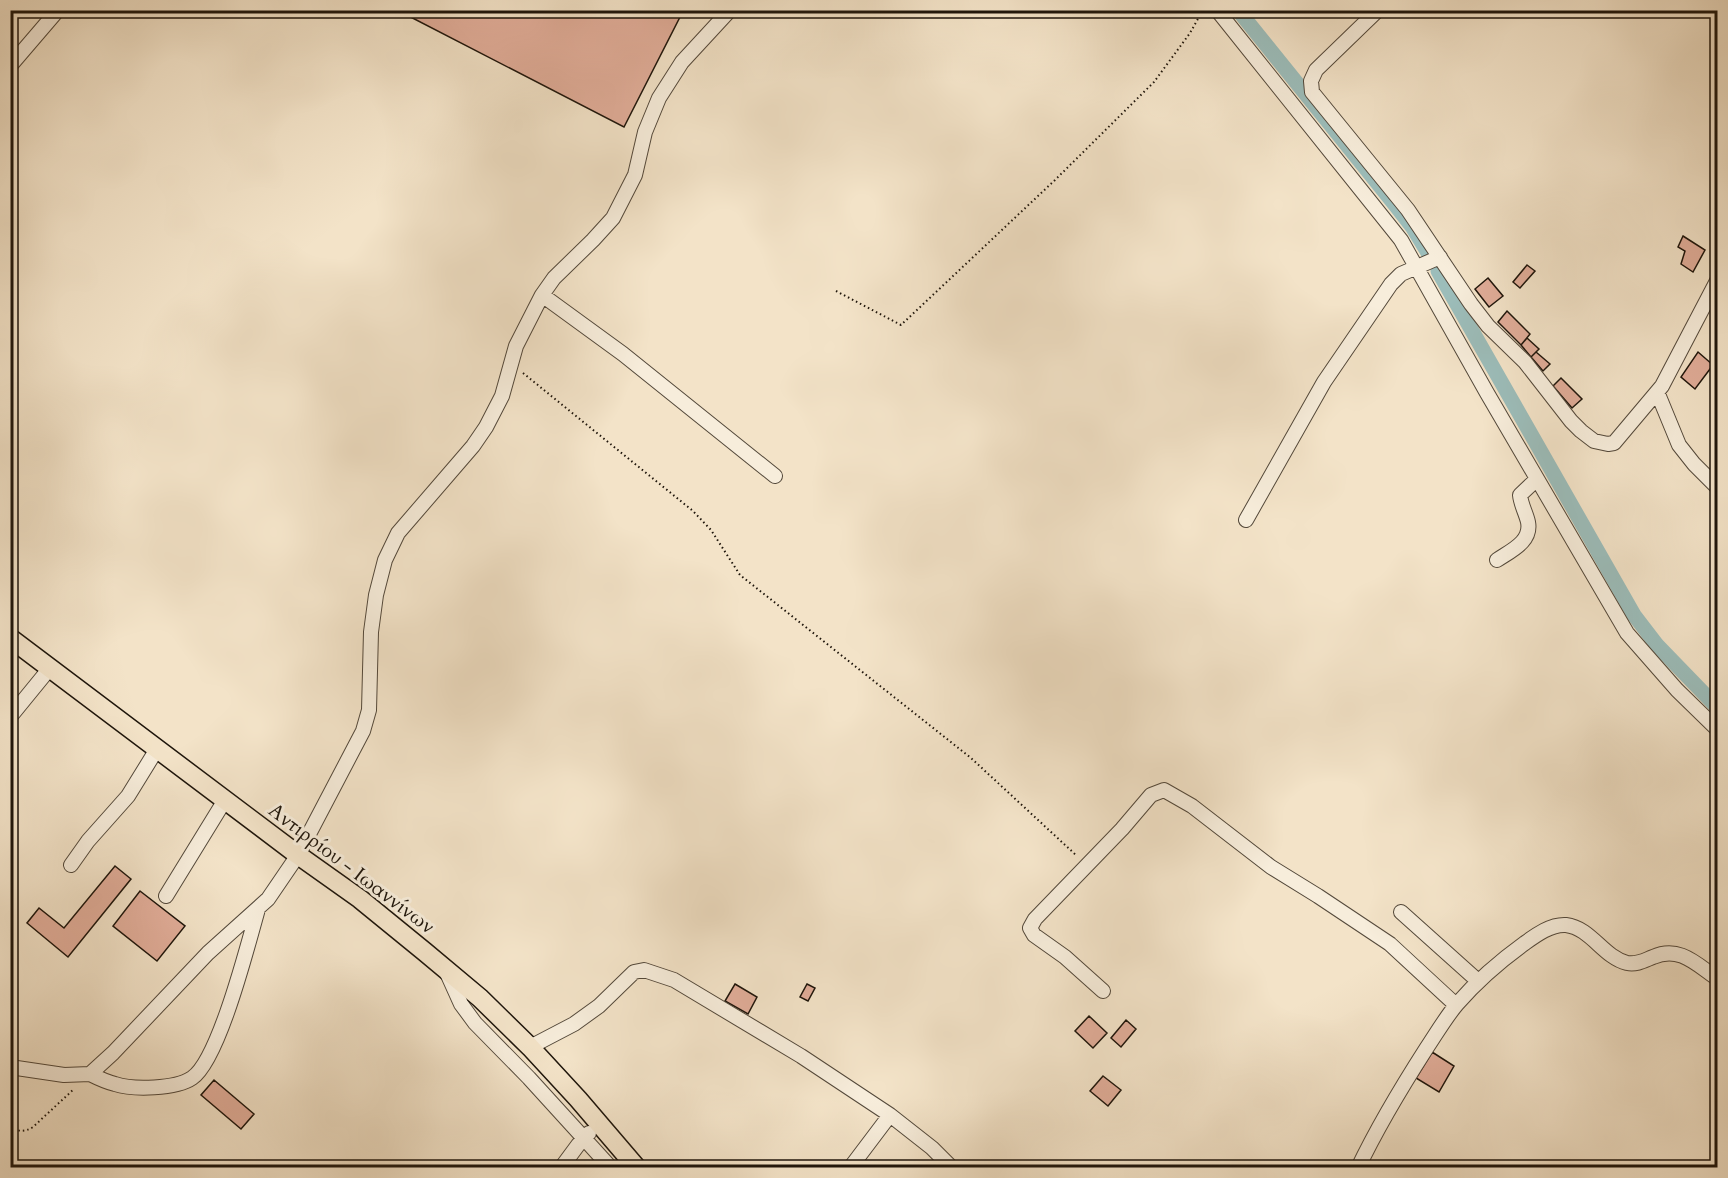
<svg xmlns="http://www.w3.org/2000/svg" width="1728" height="1178" font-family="Cardo,serif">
<rect width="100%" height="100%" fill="#f3e3c8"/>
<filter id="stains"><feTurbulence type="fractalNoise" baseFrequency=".00333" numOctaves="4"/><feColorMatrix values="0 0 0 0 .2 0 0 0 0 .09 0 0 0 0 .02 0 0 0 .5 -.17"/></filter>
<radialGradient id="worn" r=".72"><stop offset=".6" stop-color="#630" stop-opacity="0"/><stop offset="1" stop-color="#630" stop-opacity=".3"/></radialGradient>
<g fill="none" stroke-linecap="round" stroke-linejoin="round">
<path stroke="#9cbdba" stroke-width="15" d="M1238,10L1396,206L1413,228L1430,256
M1438,271L1634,615L1657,645L1718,708"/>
</g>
<path fill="#e1ad99" stroke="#1e150b" stroke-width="1.5" d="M397,10H676L682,13L624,127Z
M1683,236L1705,250L1693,272L1681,264L1685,251L1678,247Z
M1527,265L1535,271L1520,288L1513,282Z
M1488,278L1503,296L1489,307L1475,289Z
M1507,311L1530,334L1521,345L1498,322Z
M1527,338L1539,349L1531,357L1521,345Z
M1536,352L1550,364L1543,371L1531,357Z
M1698,352L1713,365L1695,389L1681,377Z
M1561,378L1582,399L1572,408L1553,386Z
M115,866L131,879L68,957L27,923L39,908L64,928Z
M140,891L185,926L157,961L113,926Z
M735,984L757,997L748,1014L725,1001Z
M807,984L815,988L808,1001L800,997Z
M1089,1016L1107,1033L1093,1048L1075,1031Z
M1126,1020L1136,1029L1121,1047L1111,1038Z
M1432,1052L1454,1066L1439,1092L1416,1078Z
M1103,1076L1121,1090L1108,1106L1090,1091Z
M214,1080L254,1114L241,1129L201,1095Z"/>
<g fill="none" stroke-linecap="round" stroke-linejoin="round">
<g stroke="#53483a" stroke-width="16">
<path id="minor" d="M1217,10L1401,240L1487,393L1627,633L1677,690L1718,730
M1378,10L1316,70L1311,81L1312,92L1408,210L1471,304L1488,326L1525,362L1571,421L1581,431L1594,441L1608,444L1614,443L1662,386L1718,279
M10,66L58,10
M542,295L623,354L775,476
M1658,394L1679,445L1694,464L1718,488
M1246,520L1324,382L1391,284L1401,274L1440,257
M1497,560C1510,551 1532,542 1528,522C1526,513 1521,505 1520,495L1537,479
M10,717L50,668
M71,865L88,841L128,796L157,749
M166,896L225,800
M1401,912L1478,981
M447,973L461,1004L475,1023L529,1078L611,1168
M1103,991L1065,957L1034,935L1030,928L1035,919L1122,829L1151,795L1164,790L1192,806L1271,867L1318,896L1390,944L1456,1005
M530,1047L574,1024L599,1006L634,972L644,970L674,980L801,1056L890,1115
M10,1067L64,1075L90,1074L113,1053L208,953L268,899L298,855L363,731L369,710L371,632L376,595L385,560L398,533L473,446L486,427L502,396L516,346L542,295L554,278L593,240L613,218L635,175L645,132L659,98L682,62L730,10
M90,1074C98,1078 107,1082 115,1084C133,1090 176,1089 192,1078C219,1060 248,944 258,909
M561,1168L578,1145L589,1133
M850,1168L890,1115L932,1148L952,1168
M1358,1168C1378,1126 1401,1088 1426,1049C1436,1034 1446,1017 1457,1004C1477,981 1500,961 1525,943C1536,935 1551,924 1566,925C1591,928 1603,957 1627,963C1637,965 1645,960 1653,957C1680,945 1697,965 1718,979"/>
</g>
<g stroke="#1e150b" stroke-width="21">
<path id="major" d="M10,638L298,855L360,899L425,952L480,998L530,1047L578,1099L637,1168"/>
</g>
<path stroke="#1e150b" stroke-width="2" stroke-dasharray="1.5 3" stroke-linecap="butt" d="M836,291L901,325L1055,180L1154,82L1190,33L1203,10
M523,373L693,511L711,530L740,575L971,758L1077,856
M10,1127C19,1132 25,1132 33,1127L74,1089"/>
<use href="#minor" stroke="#f7eddb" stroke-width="14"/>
<use href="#major" stroke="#f3e3c8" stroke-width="18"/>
</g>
<g text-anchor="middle" stroke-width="6" stroke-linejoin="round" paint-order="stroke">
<g font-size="20" fill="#1e150b" stroke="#f7eddb">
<text transform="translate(352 868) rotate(37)" y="7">Αντιρρίου - Ιωαννίνων</text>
</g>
</g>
<rect width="1728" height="1178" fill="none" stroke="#f3e3c8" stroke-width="36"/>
<rect x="12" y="12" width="1704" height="1154" fill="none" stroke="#1e150b" stroke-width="3"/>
<rect x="18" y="18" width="1692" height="1142" fill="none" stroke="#1e150b" stroke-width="1.5"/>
<rect width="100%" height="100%" filter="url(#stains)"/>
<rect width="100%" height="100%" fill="url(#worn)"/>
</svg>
